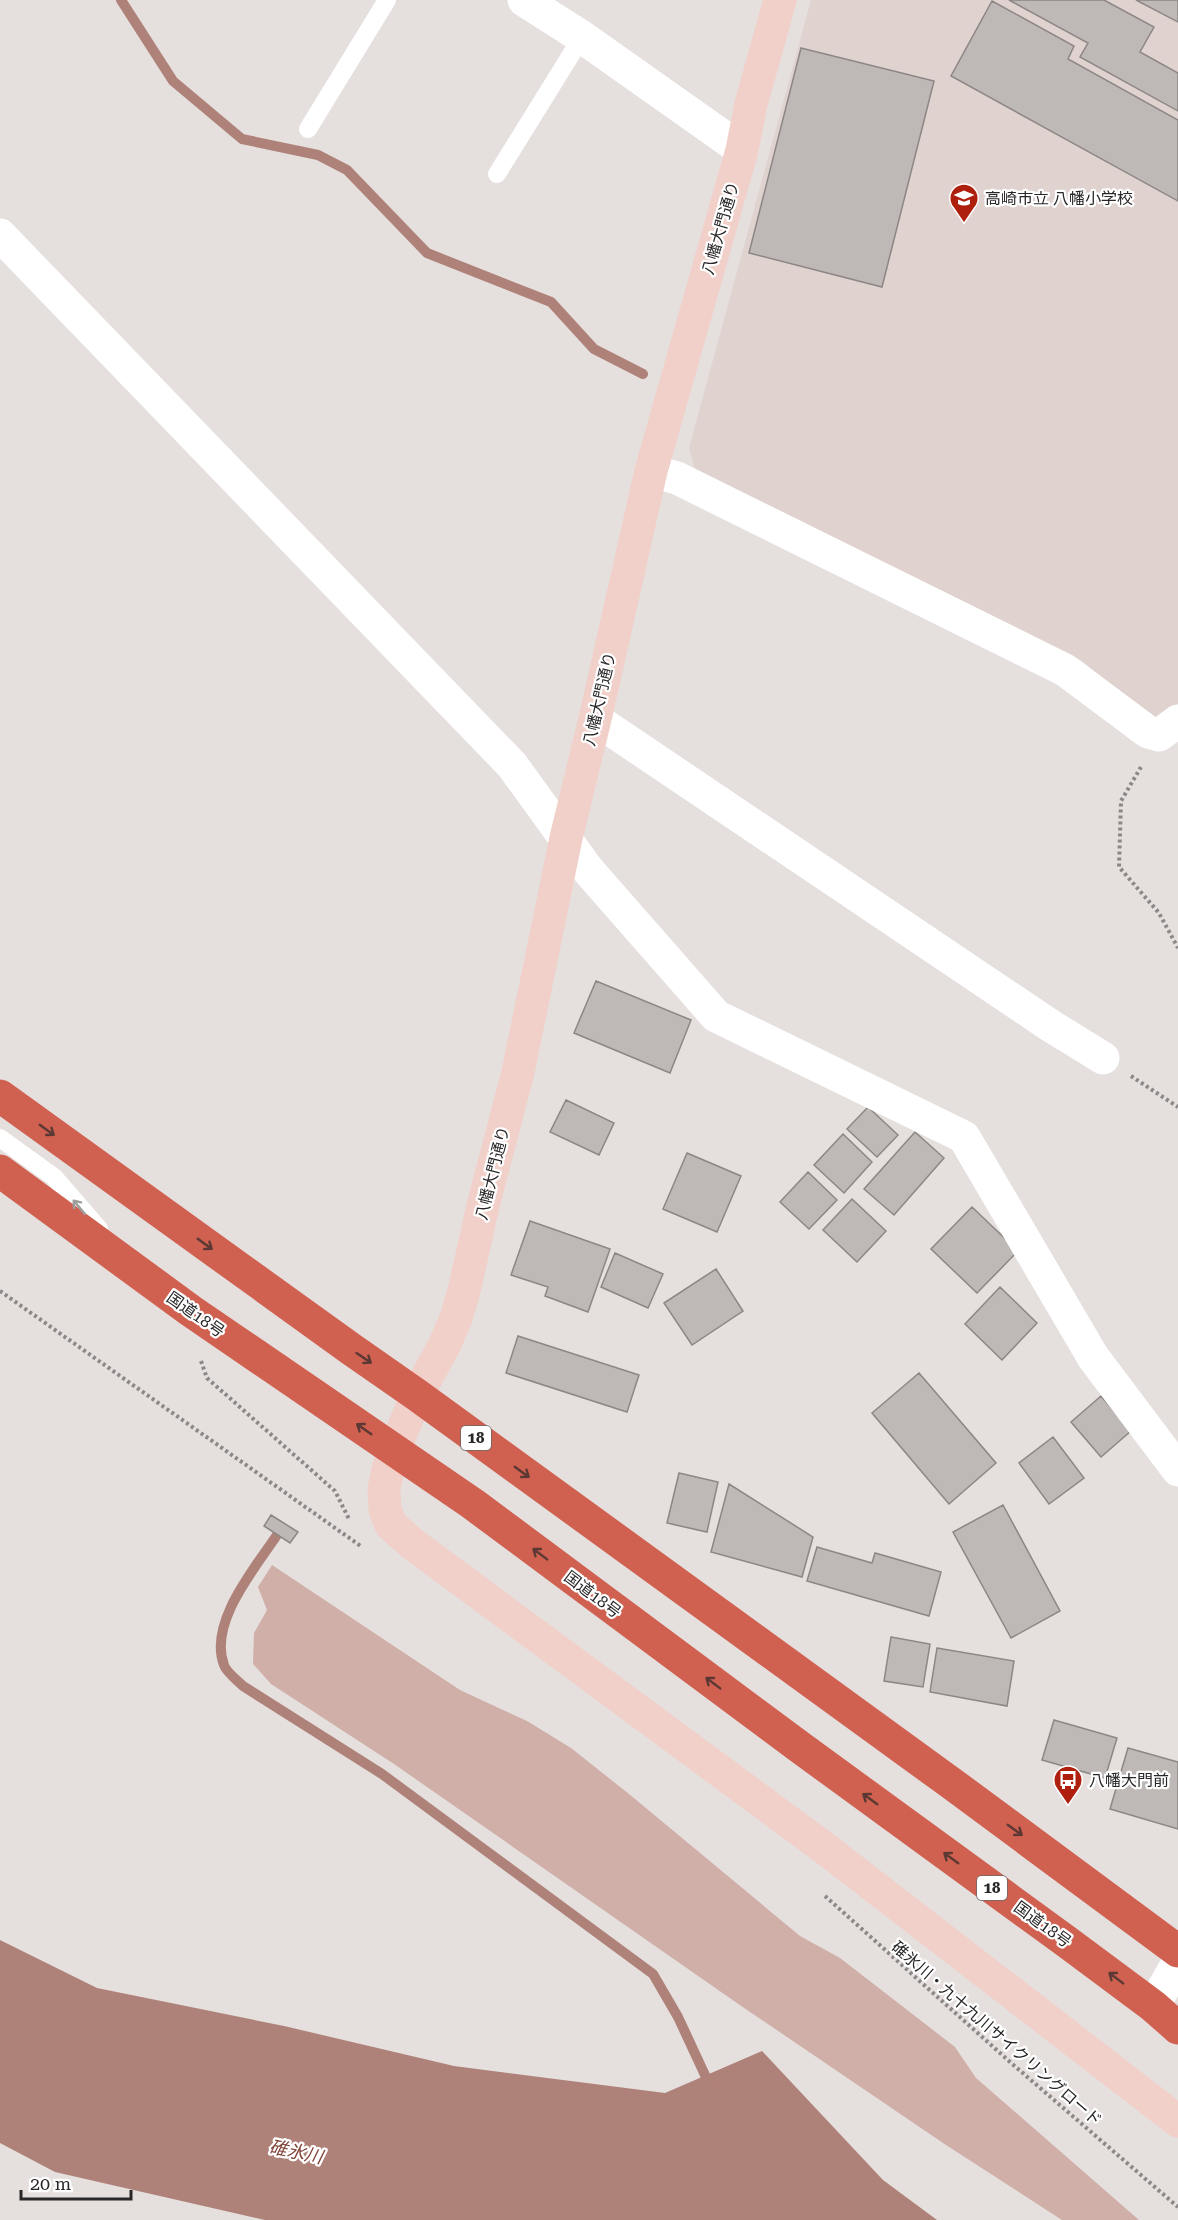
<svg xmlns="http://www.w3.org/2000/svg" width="1178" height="2220" font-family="'Roboto Serif','Noto Sans JP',serif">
<rect width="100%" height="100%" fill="#e5dfde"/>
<path fill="#e0d2cf" d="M811,0H1178V704L1154,723L1081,660L696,474L689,448Z"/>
<path fill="#d0afa9" d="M272,1565L460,1690L527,1721L571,1748L629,1794L800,1936L840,1958L955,2047L976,2078L1139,2220H1062L943,2143L734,2001L394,1764L271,1684L253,1664L254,1633L267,1610L258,1587Z"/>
<path fill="#af8279" d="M0,1940L97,1988L284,2026L454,2066L665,2093L762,2051L883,2180L937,2220H265L55,2172L0,2143Z"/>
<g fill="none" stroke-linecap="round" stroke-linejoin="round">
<path stroke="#af8279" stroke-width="10" d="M121,0L173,81L242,139L318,155L347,170L427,253L551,302L594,349L643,374
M277,1535C255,1568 208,1623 224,1665C226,1672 237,1680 243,1686L382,1774L653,1974L678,2017L711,2088"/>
</g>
<path fill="#beb8b6" stroke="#8c8685" stroke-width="1.5" d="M1009,0H1104L1154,27L1140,52L1178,73V111L1080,57L1088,43Z
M1136,0H1178V22Z
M992,1L1074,46L1068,59L1178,120V201L951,76Z
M801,48L934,81L882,287L749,253Z
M596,981L691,1020L670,1073L574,1033Z
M566,1100L614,1123L599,1155L550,1132Z
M868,1107L898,1135L877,1157L847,1129Z
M915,1132L944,1158L894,1215L864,1189Z
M843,1134L872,1162L844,1193L814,1165Z
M687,1153L741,1176L717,1232L663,1209Z
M808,1172L837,1200L809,1229L780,1202Z
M852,1199L886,1231L857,1262L823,1230Z
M972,1207L1018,1251L977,1293L931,1249Z
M530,1221L610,1249L588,1312L545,1296L548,1287L511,1275Z
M615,1253L663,1274L648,1308L601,1287Z
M716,1269L743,1311L692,1345L664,1303Z
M1000,1287L1037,1323L1002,1360L965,1324Z
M518,1336L639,1375L627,1412L506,1373Z
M919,1373L996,1463L949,1504L872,1413Z
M1101,1396L1131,1431L1101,1457L1071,1422Z
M1053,1437L1084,1478L1049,1504L1019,1463Z
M679,1473L718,1482L707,1532L667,1523Z
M729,1484L813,1537L802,1577L711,1552Z
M1003,1505L1060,1611L1011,1638L953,1532Z
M271,1515L298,1532L290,1543L264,1526Z
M817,1547L872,1563L875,1553L941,1572L929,1616L807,1581Z
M891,1637L930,1644L923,1687L884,1681Z
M937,1648L1014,1661L1007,1706L930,1692Z
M1054,1720L1117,1738L1105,1778L1042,1760Z
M1128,1748L1178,1762V1829L1110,1809Z"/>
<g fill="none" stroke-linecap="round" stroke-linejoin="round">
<path stroke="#8c8887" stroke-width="4" stroke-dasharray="3 3" stroke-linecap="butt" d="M1141,767L1121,801L1119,867L1159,913L1178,948
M1131,1076L1178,1107
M0,1291L362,1547
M201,1361L207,1378L335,1491L349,1519
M825,1896L1010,2062L1178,2207"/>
<path stroke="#fff" stroke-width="18" d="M308,129L387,0
M497,174L582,37
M0,1138L54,1177L99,1229"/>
<path stroke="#fff" stroke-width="33" d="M524,0L582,37L742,150
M0,235L512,765L588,870L716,1016L964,1137L1093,1357L1178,1470
M651,471L677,478L1065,670L1148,732L1159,735L1178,721
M595,719L1051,1026L1103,1058
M1153,2006L1178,1963"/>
<path stroke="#f1d0ca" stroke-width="33" d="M780,0L751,104L742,150L651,471L595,719L566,838L518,1072L483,1206L464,1291L456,1318L444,1346L417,1395L394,1450L388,1469L384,1489L385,1510L391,1525L414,1545L823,1847L1178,2121"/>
<path stroke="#d06150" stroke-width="33" d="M0,1096L351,1349L417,1395L951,1783L1178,1951
M0,1171L191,1311L473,1504L801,1748L1067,1942L1153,2006L1178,2028"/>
</g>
<defs><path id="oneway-shaft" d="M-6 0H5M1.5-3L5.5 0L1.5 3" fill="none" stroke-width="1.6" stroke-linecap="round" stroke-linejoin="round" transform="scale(1.5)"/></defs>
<g stroke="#5b3833">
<use href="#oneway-shaft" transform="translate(47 1130) rotate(36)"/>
<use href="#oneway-shaft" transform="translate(205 1244) rotate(36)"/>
<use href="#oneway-shaft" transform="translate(364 1358) rotate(34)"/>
<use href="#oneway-shaft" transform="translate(364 1429) rotate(-145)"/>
<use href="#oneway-shaft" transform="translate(522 1472) rotate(36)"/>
<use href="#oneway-shaft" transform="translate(540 1554) rotate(-143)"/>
<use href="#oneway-shaft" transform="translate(713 1683) rotate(-143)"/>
<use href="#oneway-shaft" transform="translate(870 1799) rotate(-144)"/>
<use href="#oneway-shaft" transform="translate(1015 1830) rotate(36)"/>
<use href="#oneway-shaft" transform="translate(951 1858) rotate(-144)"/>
<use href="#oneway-shaft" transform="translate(1116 1978) rotate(-143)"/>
</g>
<use stroke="#9f9e9e" href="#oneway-shaft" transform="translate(79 1207) rotate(-130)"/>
<defs>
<g id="school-pin" transform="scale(1.5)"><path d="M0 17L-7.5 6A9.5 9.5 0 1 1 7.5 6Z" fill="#ae1f0d" stroke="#fff"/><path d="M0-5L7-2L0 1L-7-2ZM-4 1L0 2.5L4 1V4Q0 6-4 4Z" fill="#fff"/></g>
<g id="bus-pin" transform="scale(1.5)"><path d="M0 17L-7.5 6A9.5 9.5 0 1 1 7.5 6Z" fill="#ae1f0d" stroke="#fff"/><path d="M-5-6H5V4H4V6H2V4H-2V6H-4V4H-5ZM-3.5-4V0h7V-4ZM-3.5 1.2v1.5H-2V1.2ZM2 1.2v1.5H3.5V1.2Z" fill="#fff"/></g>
</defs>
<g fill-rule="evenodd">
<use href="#school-pin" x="964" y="198"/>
<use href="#bus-pin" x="1068" y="1780"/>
</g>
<g text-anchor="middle" stroke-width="4.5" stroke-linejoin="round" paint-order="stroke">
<g fill="#fff" stroke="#696868" stroke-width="1.5">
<rect x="461" y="1426" width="30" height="24" rx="4.5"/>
<rect x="977" y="1876" width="30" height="24" rx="4.5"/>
</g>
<g font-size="15" font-weight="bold" fill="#292727">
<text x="476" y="1443">18</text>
<text x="992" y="1893">18</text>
</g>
<g font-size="16" fill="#292727" stroke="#fff" text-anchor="start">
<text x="985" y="204">高崎市立 八幡小学校</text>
<text x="1089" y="1786">八幡大門前</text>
</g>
<g font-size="16" fill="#292727" stroke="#fff">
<text transform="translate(720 228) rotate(-74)" y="6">八幡大門通り</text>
<text transform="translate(599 699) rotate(-77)" y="6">八幡大門通り</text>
<text transform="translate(492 1173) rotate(-76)" y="6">八幡大門通り</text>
<text transform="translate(196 1314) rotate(35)" y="6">国道18号</text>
<text transform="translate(593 1594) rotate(37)" y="6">国道18号</text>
<text transform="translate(1043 1924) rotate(36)" y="6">国道18号</text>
<text transform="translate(997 2033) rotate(41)" y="6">碓氷川・九十九川サイクリングロード</text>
</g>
<g font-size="18" font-style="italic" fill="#824439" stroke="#fff">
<text transform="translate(296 2152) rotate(12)" y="6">碓氷川</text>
</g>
</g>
<path d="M21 2190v9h110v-9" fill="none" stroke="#292727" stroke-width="3"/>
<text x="30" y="2190" font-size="18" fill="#292727" stroke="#ffffff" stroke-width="4.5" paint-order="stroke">20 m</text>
</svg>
